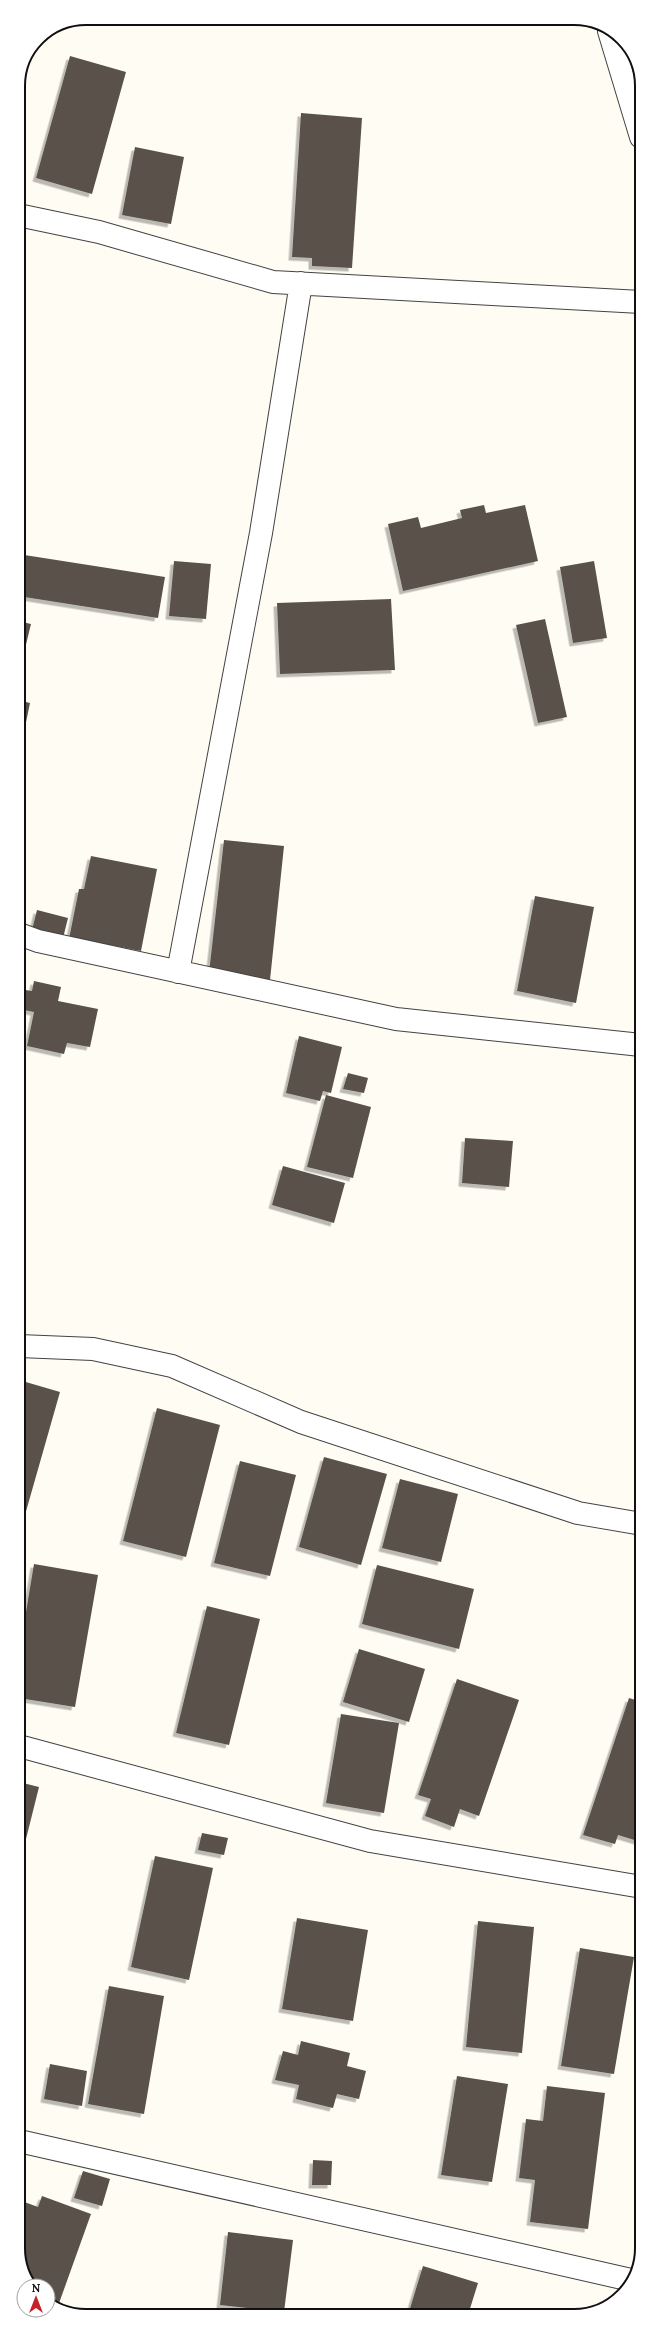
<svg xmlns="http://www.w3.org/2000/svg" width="660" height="2334" font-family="Lora,serif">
<defs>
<filter id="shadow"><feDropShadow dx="-3.5" dy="3.5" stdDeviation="0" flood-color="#0004"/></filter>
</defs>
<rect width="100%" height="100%" fill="#fffdf3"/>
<path fill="#5a514c" filter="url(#shadow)" d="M70,56L126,72L92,194L36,178Z
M301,113L362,118L352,268L312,266V258L292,257Z
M135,147L184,157L171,224L122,215Z
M484,505L486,513L525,505L538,561L403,591L388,524L418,517L421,528L462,518L460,510Z
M18,554L165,577L158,618L18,596Z
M174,561L211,564L206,619L169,616Z
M594,561L607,638L573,643L560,567Z
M391,599L395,670L280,674L277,603Z
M545,619L567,717L538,723L516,625Z
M18,621L31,624L19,673H18Z
M18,700L30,703L19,756H18Z
M224,840L284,846L270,980L209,973Z
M91,856L157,869L141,951L111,945L109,957L67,949L79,889H84Z
M535,896L594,907L576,1003L517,991Z
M37,910L68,918L61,946L30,938Z
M34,981L61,987L58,1001L98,1009L90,1047L67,1043L64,1054L27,1046L34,1012L24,1010L19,1030V989L32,991Z
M299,1036L342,1047L331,1093L323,1091L320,1101L286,1093Z
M348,1073L368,1078L364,1093L343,1089Z
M326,1095L371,1107L353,1178L307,1167Z
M465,1138L513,1141L509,1187L462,1183Z
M283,1166L345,1183L334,1223L272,1205Z
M19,1380L60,1392L21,1529L19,1528Z
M157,1408L220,1425L186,1557L123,1541Z
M324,1457L387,1474L361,1565L299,1547Z
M240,1461L296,1475L270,1576L214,1563Z
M400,1479L458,1494L441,1562L382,1548Z
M19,1533L26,1535L19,1558Z
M34,1564L98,1575L75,1707L19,1698V1654Z
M377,1565L474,1589L459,1649L362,1624Z
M207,1606L260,1619L229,1745L176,1733Z
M359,1649L425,1669L409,1722L343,1702Z
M457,1679L519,1700L479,1816L460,1809L454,1827L425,1816L431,1799L418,1795Z
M629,1698L642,1702V1840L641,1842L618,1835L615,1844L583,1835Z
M341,1714L399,1723L384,1813L326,1803Z
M19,1782L39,1787L20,1863H19Z
M202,1833L228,1838L224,1855L198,1850Z
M155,1856L213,1868L189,1980L131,1967Z
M297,1918L368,1930L353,2021L282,2009Z
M478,1921L534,1927L522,2053L466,2047Z
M580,1948L634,1957L614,2074L561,2066Z
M109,1986L164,1996L144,2114L88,2104Z
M301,2041L350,2053L347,2066L366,2071L359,2099L337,2094L333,2108L296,2099L299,2085L275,2080L283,2051L298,2055Z
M50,2064L87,2071L82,2106L44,2099Z
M457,2076L508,2084L492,2182L441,2175Z
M547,2086L605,2093L588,2229L530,2222L535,2180L519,2178L526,2119L543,2121Z
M313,2160L332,2161L331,2185H312Z
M83,2171L110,2179L102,2206L74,2198Z
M42,2196L91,2214L58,2306L48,2302V2286H34L19,2261V2200L38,2207Z
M228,2232L293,2240L284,2312L220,2305Z
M423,2266L478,2283L468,2315H408Z"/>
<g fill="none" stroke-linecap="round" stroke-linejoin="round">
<g stroke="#434343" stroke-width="24">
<path id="minor" d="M609,31L641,137
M18,215L99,232L273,282L641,302
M19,934L38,941L396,1019L641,1045
M178,972L261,533L301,283
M19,1346L93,1349L172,1366L301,1422L578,1513L642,1524
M19,1746L370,1841L642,1887
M19,2141L631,2280"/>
</g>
<use href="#minor" stroke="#fff" stroke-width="22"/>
</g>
<path d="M0 0H660V2334H0ZM86 25H574A61 61 0 0 1 635 86V2248A61 61 0 0 1 574 2309H86A61 61 0 0 1 25 2248V86A61 61 0 0 1 86 25Z" fill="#fff" fill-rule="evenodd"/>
<path fill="none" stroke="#101010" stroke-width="2" d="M86 25H574A61 61 0 0 1 635 86V2248A61 61 0 0 1 574 2309H86A61 61 0 0 1 25 2248V86A61 61 0 0 1 86 25Z"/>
<g transform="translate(36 2298)"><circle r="19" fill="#ffffff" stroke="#9f9f9f"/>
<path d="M0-3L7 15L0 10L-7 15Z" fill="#c72128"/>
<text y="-6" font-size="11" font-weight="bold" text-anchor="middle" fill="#101010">N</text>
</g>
</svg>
